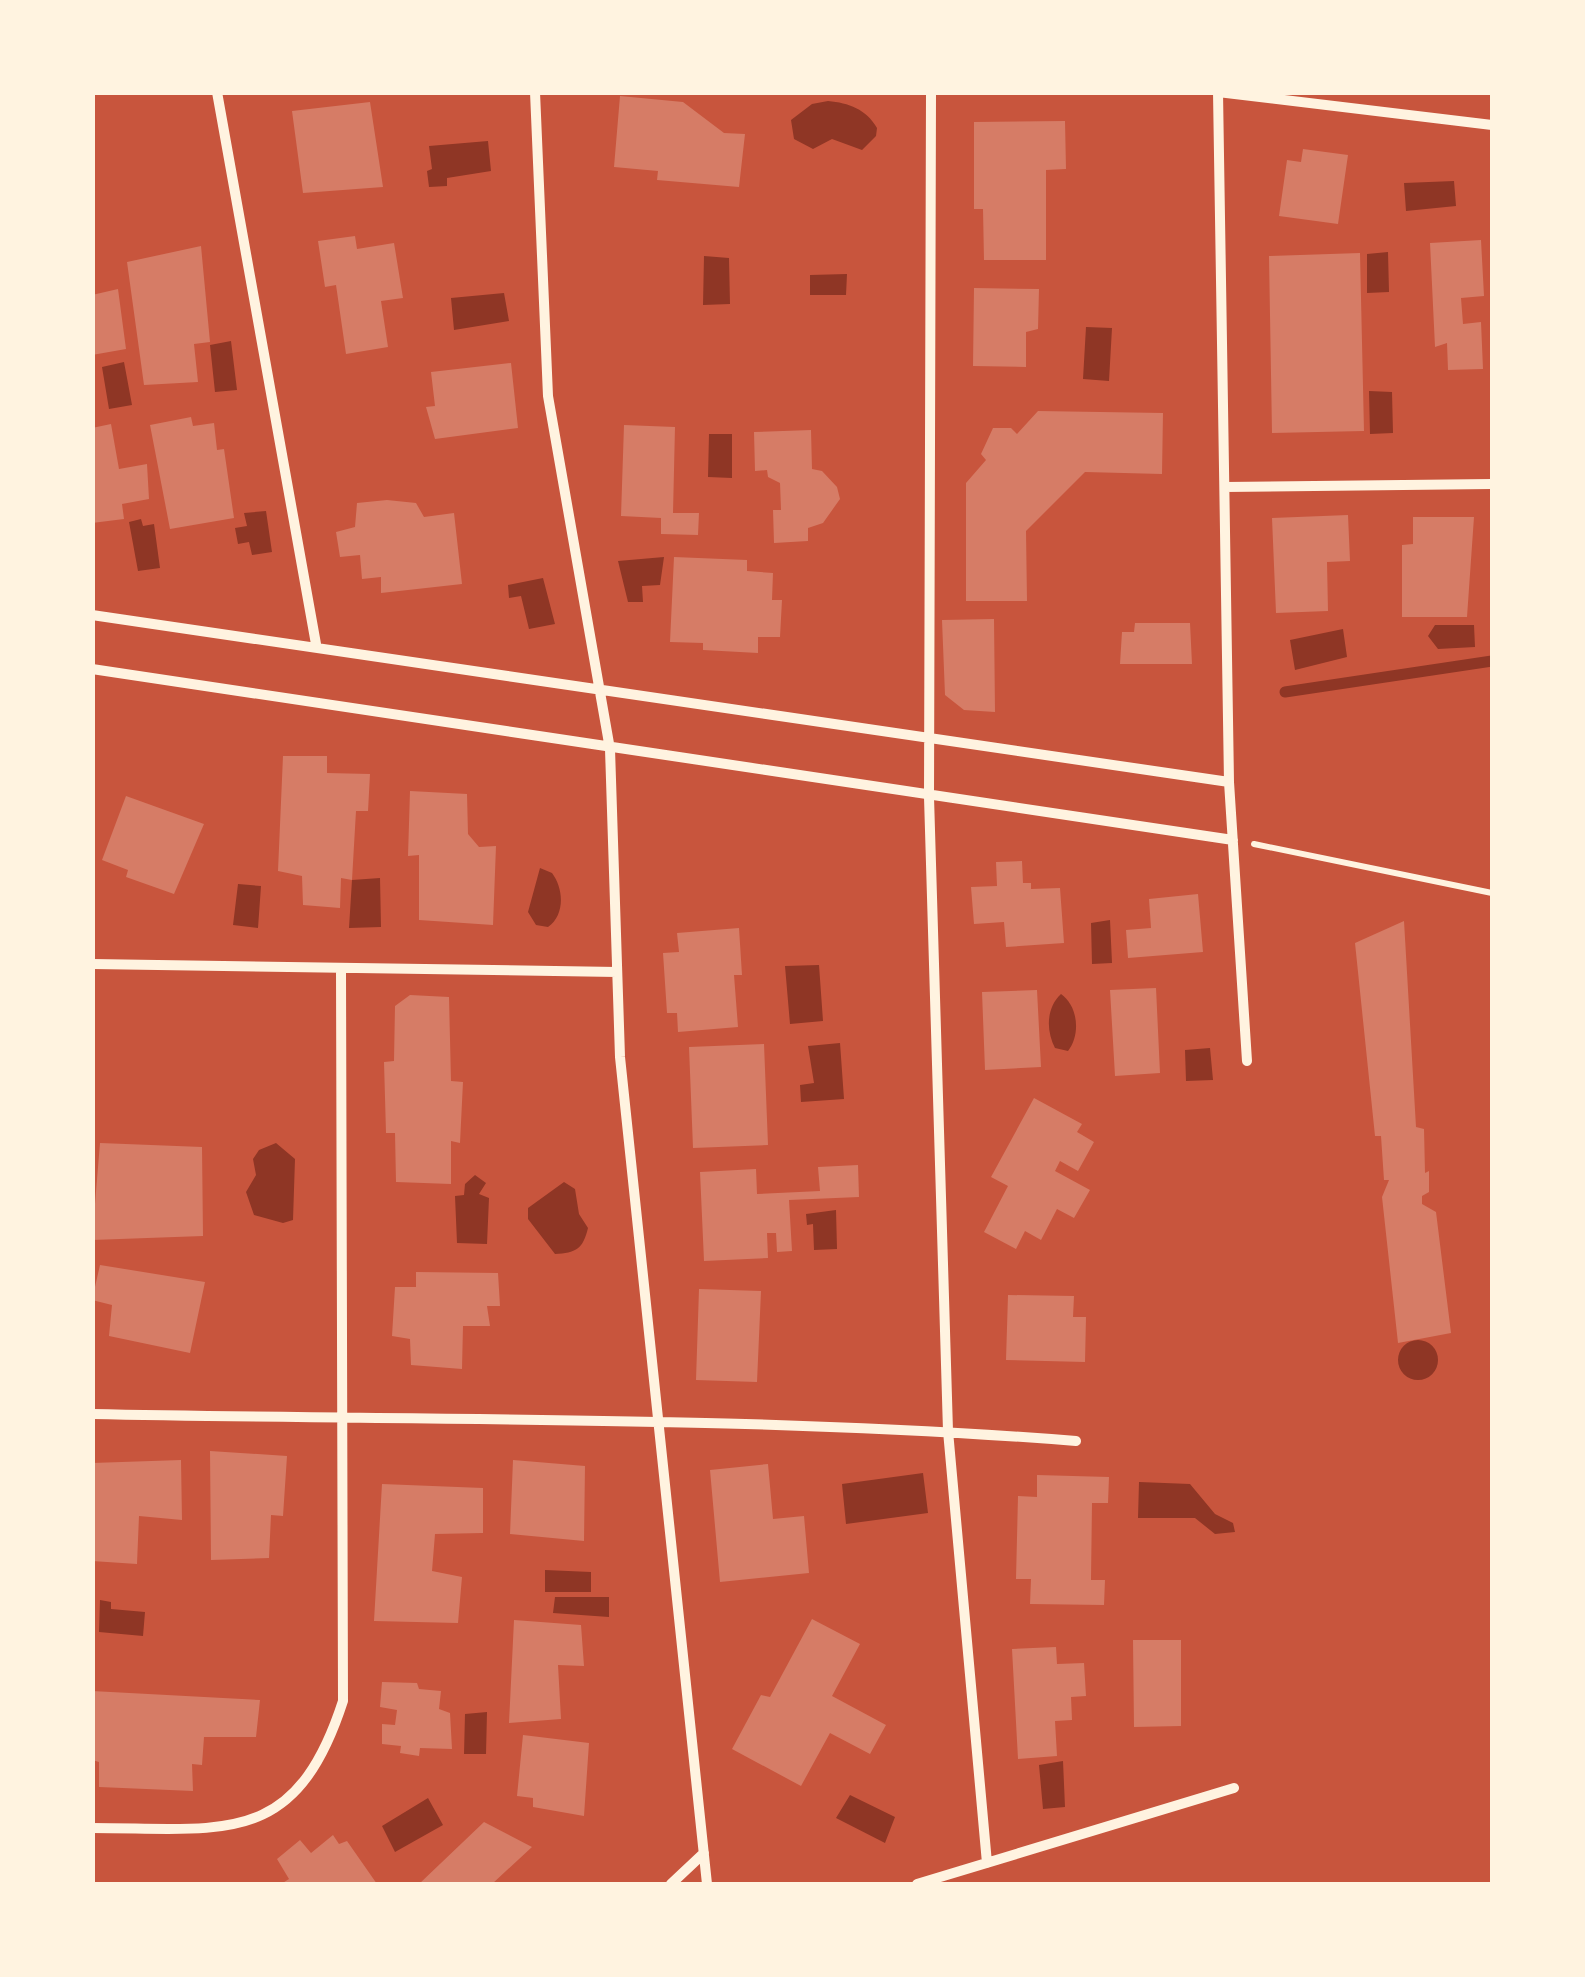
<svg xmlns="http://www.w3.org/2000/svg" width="1585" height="1977" font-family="'Archivo Narrow',sans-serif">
<rect width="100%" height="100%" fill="#c8553d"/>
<path fill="#8f3625" d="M828,101C849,103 866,109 877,128L876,136L862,150L832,139L813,149L794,139L791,120L812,104Z
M488,141L491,171L447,178V186L429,187L427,171L432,169L429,146Z
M1454,181L1456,206L1406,211L1404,183Z
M1388,252L1389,292L1367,293V254Z
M704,256L729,258L730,304L703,305Z
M847,274L846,295H810V275Z
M504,293L509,321L454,330L451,298Z
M1086,327L1112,328L1109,381L1083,379Z
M231,341L237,390L215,392L210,345Z
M124,362L132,405L109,409L102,367Z
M1369,391L1392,392L1393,433L1370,434Z
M709,434H732V478L708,477Z
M266,511L272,552L252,555L249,542L238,544L235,528L247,526L244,513Z
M141,519L143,526L154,524L160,568L138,571L129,522Z
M664,557L660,585L642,586L643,602H628L618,561Z
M543,578L555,624L529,629L521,596L509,598L508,585Z
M1435,625H1474L1475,647L1438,649L1428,636Z
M1343,629L1347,657L1295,670L1290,640Z
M540,868L552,873C564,889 565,915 548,927L536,925L528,912Z
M380,878L381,927L349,928L352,880Z
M238,884L261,886L258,928L233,925Z
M1110,920L1112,963L1092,964L1091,923Z
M819,965L823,1021L790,1024L785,966Z
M1061,994C1078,1006 1081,1034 1068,1051L1055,1048C1046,1031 1046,1008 1061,994Z
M840,1043L844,1099L801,1102L800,1085L814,1083L808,1046Z
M1210,1048L1213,1080L1186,1081L1185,1050Z
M276,1143L295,1159L293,1220L283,1223L254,1215L246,1192L256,1175L253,1159L259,1150Z
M475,1175L486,1183L479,1194L489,1198L487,1244L457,1243L455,1196L464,1195L465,1184Z
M564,1182L575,1189L579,1214L588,1228C583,1249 576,1253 555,1254L528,1219V1208Z
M836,1210L837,1249L814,1250L813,1224L807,1225L806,1214Z
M1398 1360a20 20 0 1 1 40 0a20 20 0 1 1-40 0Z
M923,1473L928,1513L846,1524L842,1484Z
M1139,1482L1190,1484L1215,1514L1233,1523L1235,1532L1215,1534L1195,1518H1138Z
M545,1570L591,1572V1592H545Z
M555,1597H609V1617L553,1613Z
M100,1600L111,1602V1609L145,1612L143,1636L99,1632Z
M487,1712L486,1754H464L465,1714Z
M1063,1761L1065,1807L1043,1809L1039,1765Z
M850,1795L895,1817L885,1843L836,1818Z
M428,1798L443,1825L395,1852L382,1826Z"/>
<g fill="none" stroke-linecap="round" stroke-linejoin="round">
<path stroke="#8f3625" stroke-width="11" d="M1285,692L1492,661"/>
</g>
<path fill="#d67c66" d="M620,96L683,102L724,133L745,134L739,187L657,180L658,171L614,167Z
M370,102L383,187L303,193L292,111Z
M1065,121L1066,169L1046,170V260H984L983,209H974V122Z
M1303,149L1348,155L1338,224L1279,216L1287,160L1301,162Z
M355,236L357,249L394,243L403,298L381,301L388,347L346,354L336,285L325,287L318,241Z
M1481,240L1484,296L1461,298L1463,324L1481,322L1483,369L1448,370L1447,343L1435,347L1430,243Z
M201,246L210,342L194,344L198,382L144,385L127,262Z
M1360,253L1364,431L1272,433L1269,256Z
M974,288L1039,289L1038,329L1026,332V367L973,366Z
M118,289L126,349L92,355V295Z
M511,363L518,428L435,439L426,407L435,406L431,372Z
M1038,411L1163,413L1162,474L1085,472L1026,531L1027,601H966V483L986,460L981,454L993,428H1011L1017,434Z
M191,417L193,426L214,423L217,450L224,449L234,518L170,529L150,425Z
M111,424L119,469L147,464L149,499L122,504L124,519L92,523V428Z
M624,425L675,427L673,513H699L698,535L661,534V518L621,516Z
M811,430L812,469L822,471L837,487L840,499L823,523L808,528V541L774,543L773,510H781L780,483L768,477L767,470L755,471L754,432Z
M387,500L416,503L424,517L454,513L462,584L381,593V577L362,579L360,555L340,557L336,532L355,527L357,503Z
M1348,515L1350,561L1327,562L1328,611L1276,613L1272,518Z
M1413,517H1474L1467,617H1402V545L1413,544Z
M674,557L747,560V571L773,573L772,600H782L780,637H758V653L703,650V643L670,642Z
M994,619L995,712L964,710L945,695L942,620Z
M1135,623H1190L1192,664H1120L1122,632H1134Z
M283,756H327V773L370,774L368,811H356L352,880L341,878L340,908L303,905L302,876L278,871Z
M410,791L467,794L468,834L479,847L496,846L493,925L419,920V855L408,856Z
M126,796L204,824L174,894L126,877L128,870L102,860Z
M1022,861L1023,883H1031V889L1060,888L1064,943L1006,947L1004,922L974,924L971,887L997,886L996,862Z
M1198,894L1203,952L1128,958L1126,930L1151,928L1149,899Z
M1404,921L1416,1127L1424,1129L1425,1173L1429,1171V1192L1422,1196V1204L1436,1212L1451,1333L1398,1343L1382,1197L1389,1180H1384L1381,1136H1375L1355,943Z
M739,928L742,975H734L738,1027L678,1032L677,1013H667L663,953L679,952L677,933Z
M1156,988L1160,1073L1115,1076L1110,990Z
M1037,990L1041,1067L985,1070L982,992Z
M410,995L449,997L451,1081L463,1082L460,1143L451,1141V1184L396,1182L395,1133H386L384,1062L394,1061L395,1006Z
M764,1044L768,1145L693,1148L689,1047Z
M1034,1098L1082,1124L1077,1132L1094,1142L1078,1171L1060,1161L1055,1171L1090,1190L1074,1218L1057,1209L1041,1240L1025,1231L1016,1249L984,1232L1008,1186L991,1177Z
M100,1143L202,1147L203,1236L92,1240Z
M858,1165L859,1197L789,1200L792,1251L777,1252L776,1233H767L768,1258L704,1261L700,1172L756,1169L757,1194L820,1191L818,1167Z
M100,1265L205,1282L190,1353L109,1336L112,1305L92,1300Z
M416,1272L498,1273L500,1306H487L490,1326H463L462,1369L411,1365L410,1339L392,1336L395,1287H416Z
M699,1289L761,1291L757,1382L696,1380Z
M1008,1295L1074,1296L1073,1317H1086L1085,1362L1006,1360Z
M210,1451L287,1456L283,1516L271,1515L269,1558L211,1560Z
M181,1460L182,1520L139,1516L137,1564L92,1561V1463Z
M513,1460L585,1466L584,1541L510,1534Z
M768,1464L773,1519L804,1516L809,1573L720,1582L710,1470Z
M1037,1475L1109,1477L1108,1503H1092L1091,1580H1105L1104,1605L1030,1604L1031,1579H1016L1018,1496L1037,1497Z
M382,1484L483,1488V1533L435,1534L432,1571L462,1577L458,1623L374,1621Z
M812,1619L860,1644L832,1696L886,1725L870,1754L830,1733L801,1786L732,1749L761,1695L770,1697Z
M514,1620L581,1625L584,1666L558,1665L561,1719L509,1723Z
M1133,1640H1181V1726L1134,1727Z
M1056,1647L1057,1664L1084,1663L1086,1696L1071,1697L1072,1720L1055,1721L1057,1756L1018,1759L1012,1649Z
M382,1682L417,1683L419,1689L441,1691L439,1709L450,1713L452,1749L420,1748L419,1756L400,1753L401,1746L382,1744V1724L395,1725L397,1710L380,1707Z
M92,1691L260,1700L256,1737H204L202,1765L192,1764L193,1791L99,1787V1762L92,1760Z
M523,1735L589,1743L584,1816L533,1807V1798L517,1796Z
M484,1822L532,1847L492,1884H419Z
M333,1835L339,1844L347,1841L377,1884H281L289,1879L277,1859L300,1840L311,1853Z"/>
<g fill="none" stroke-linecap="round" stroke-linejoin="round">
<path stroke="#fff3e0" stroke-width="6" d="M1254,844L1492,893"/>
<path stroke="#fff3e0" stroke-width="10" d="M217,92L316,644
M535,92L548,396L610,749L620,1057L707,1884
M931,92L929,797L948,1431L987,1863
M1225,487L1492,484
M92,615L1229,782
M92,669L1233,840
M92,964L617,972
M1247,1061L1229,782L1218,92L1492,125
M92,1414C420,1421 749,1415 1076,1441
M92,1828C224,1828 295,1849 343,1701L341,969
M671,1884L704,1853
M917,1884L1234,1788"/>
</g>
<rect width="1585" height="1977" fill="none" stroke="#fff3e0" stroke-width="190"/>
</svg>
